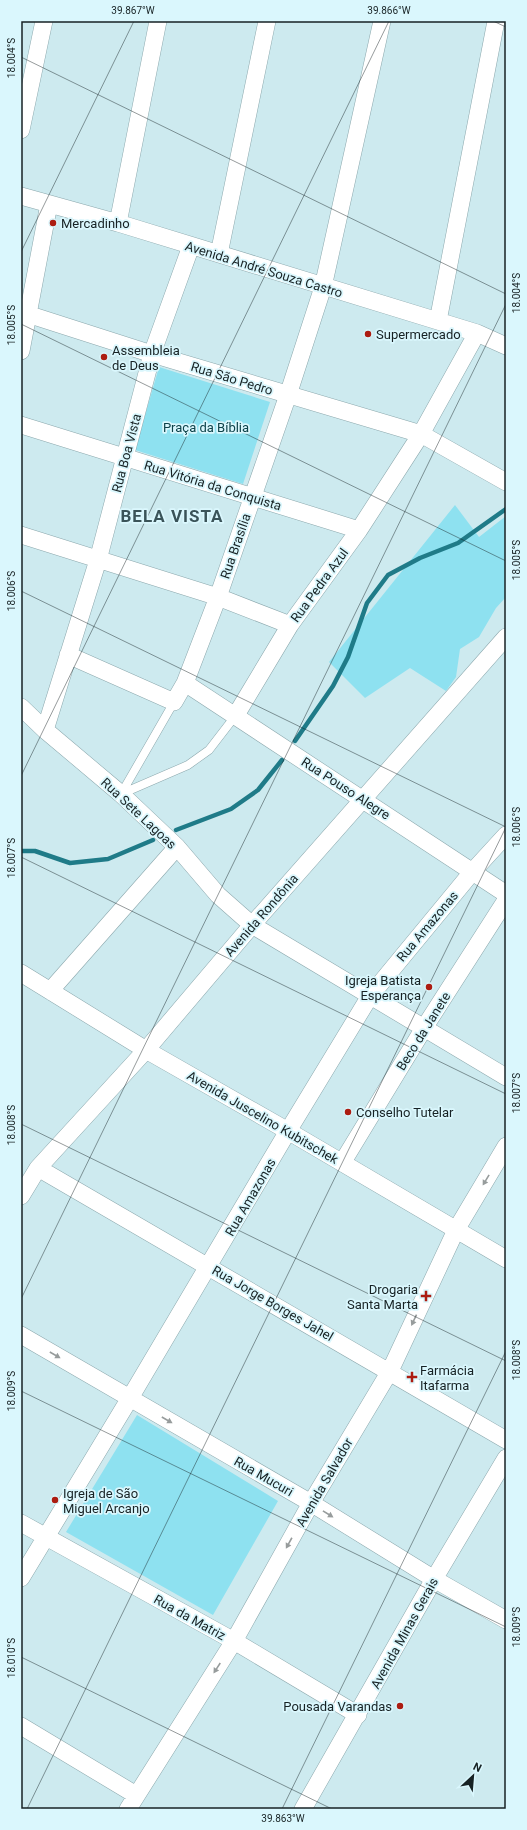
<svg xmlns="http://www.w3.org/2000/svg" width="527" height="1830" font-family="Roboto,sans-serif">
<rect width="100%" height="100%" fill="#cdeaef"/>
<path fill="#8ee1f0" d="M159,367L270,402L243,484L135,450Z
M455,505L479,537L506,516V597L496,608L479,637L460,649L456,677L446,691L410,668L365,698L329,662Z
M137,1415L278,1501L213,1615L66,1532Z"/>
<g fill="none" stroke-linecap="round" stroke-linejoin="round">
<path stroke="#1f7b88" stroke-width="4.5" d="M295,741L333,686L348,657L367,603L388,575L420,558L458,543L506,509
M176,830L231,809L258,790L282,760
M21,851H35L70,863L108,859L153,840"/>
<g stroke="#8ca8ad" stroke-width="9">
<path id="service" d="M121,794L188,765L209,750L236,715
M121,794L174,702"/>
</g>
<g stroke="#8ca8ad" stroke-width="18">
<path id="minor" d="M21,130L44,21
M21,196L118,223L477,333L506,346
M118,223L158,21
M219,254L267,21
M21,312L152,354L421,434L506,482
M438,321L496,21
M21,351L49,204
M21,425L359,530
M21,535L218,597L290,625
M68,655L174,702L185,683L218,597L288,395L323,287L382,21
M185,683L506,894
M21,707L45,730L121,794L177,847L218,895L252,925L506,1077
M236,715L290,625L359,530L421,434L477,333
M45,730L98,560L152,354L191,246
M21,973L146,1050L288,1131L506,1259
M50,991L177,847
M342,1163L424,1028L506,900
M38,1168L506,1440
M21,1196L38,1168L146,1050L252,925L506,637
M21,1335L311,1503L434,1579L506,1620
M21,1523L234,1641L358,1715
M21,1578L130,1398L288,1131L370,996L473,871L506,835
M21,1726L136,1795
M128,1809L234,1641L311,1503L390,1371L456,1230L506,1146
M303,1809L434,1579L506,1458"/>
</g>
<use href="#service" stroke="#fff" stroke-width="8"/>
<use href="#minor" stroke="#fff" stroke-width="17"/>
</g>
<defs><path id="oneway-solid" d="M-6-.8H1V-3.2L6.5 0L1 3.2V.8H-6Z"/></defs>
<g fill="#979c9c">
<use href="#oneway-solid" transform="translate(486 1180) rotate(121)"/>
<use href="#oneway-solid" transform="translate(414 1320) rotate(115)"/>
<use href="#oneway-solid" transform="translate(55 1355) rotate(30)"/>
<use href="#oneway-solid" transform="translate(167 1420) rotate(30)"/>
<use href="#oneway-solid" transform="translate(328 1514) rotate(32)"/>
<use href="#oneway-solid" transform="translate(289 1543) rotate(119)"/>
<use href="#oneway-solid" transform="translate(217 1668) rotate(123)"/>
</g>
<path fill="none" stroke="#172224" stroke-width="1" stroke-opacity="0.45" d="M493,21L506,27M21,57L506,294M21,252L134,21M21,324L506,561M21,591L506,827M21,776L389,21M21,857L506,1094M21,1124L506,1361M21,1299L506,304M21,1391L506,1627M21,1657L332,1809M27,1809L506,827M282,1809L506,1351"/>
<g fill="#ac1c11" stroke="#daf7fd" stroke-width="1.5">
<circle cx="53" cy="223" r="4"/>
<circle cx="368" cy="334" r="4"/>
<circle cx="104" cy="357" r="4"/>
<circle cx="429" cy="987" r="4"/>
<circle cx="348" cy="1112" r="4"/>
<path d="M424 1290h4v4h4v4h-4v4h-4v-4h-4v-4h4z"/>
<path d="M410 1371h4v4h4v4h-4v4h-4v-4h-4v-4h4z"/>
<circle cx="55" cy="1500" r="4"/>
<circle cx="400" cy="1706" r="4"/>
</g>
<g text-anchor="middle" stroke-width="3.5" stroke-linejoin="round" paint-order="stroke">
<g font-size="13" fill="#172224" stroke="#daf7fd" text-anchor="start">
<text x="61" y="228">Mercadinho</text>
<text x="376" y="339">Supermercado</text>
<text x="112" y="355">Assembleia<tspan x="112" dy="15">de Deus</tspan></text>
<text x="421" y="985" text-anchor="end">Igreja Batista<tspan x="421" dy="15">Esperança</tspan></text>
<text x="356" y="1117">Conselho Tutelar</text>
<text x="418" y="1294" text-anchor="end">Drogaria<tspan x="418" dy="15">Santa Marta</tspan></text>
<text x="420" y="1375">Farmácia<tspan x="420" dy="15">Itafarma</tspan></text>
<text x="63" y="1498">Igreja de São<tspan x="63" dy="15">Miguel Arcanjo</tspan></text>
<text x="392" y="1711" text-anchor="end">Pousada Varandas</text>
</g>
<g font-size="13" fill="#172224" stroke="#daf7fd">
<text transform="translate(264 269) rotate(17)" y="5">Avenida André Souza Castro</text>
<text transform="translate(232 378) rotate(17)" y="5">Rua São Pedro</text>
<text transform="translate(126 453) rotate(-75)" y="5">Rua Boa Vista</text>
<text transform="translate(213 485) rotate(17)" y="5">Rua Vitória da Conquista</text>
<text transform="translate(235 546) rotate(-71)" y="5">Rua Brasília</text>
<text transform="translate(319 585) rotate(-54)" y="5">Rua Pedra Azul</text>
<text transform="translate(346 788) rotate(33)" y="5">Rua Pouso Alegre</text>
<text transform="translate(139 813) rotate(43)" y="5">Rua Sete Lagoas</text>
<text transform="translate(261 915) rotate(-49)" y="5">Avenida Rondônia</text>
<text transform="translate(427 926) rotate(-50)" y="5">Rua Amazonas</text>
<text transform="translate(423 1031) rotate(-58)" y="5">Beco da Janete</text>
<text transform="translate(263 1117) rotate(30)" y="5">Avenida Juscelino Kubitschek</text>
<text transform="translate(250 1197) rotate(-60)" y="5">Rua Amazonas</text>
<text transform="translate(273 1303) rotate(30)" y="5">Rua Jorge Borges Jahel</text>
<text transform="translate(264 1476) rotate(30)" y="5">Rua Mucuri</text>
<text transform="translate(324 1482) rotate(-60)" y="5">Avenida Salvador</text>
<text transform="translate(190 1617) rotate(29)" y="5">Rua da Matriz</text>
<text transform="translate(404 1633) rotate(-61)" y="5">Avenida Minas Gerais</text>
</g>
<g font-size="13" fill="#0d424a" stroke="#daf7fd">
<text x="206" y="432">Praça da Bíblia</text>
</g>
<g font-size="17" font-weight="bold" letter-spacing="1" fill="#3a5358" stroke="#daf7fd">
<text x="172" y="522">BELA VISTA</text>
</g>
</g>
<rect width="527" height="1830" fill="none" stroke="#daf7fd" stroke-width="44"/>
<g transform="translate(473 1776) rotate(26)" stroke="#daf7fd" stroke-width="3" paint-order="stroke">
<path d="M0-3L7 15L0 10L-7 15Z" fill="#172224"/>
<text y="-6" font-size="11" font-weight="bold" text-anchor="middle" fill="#172224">N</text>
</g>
<rect x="22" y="22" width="483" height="1786" fill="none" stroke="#172224" stroke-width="1.5"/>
<g font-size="10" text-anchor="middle" fill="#172224">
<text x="133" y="14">39.867°W</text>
<text x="389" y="14">39.866°W</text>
<text transform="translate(11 58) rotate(-90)" y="4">18.004°S</text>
<text transform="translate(516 293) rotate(-90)" y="4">18.004°S</text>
<text transform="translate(11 325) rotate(-90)" y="4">18.005°S</text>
<text transform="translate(516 560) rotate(-90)" y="4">18.005°S</text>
<text transform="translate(11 591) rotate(-90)" y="4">18.006°S</text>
<text transform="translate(516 827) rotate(-90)" y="4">18.006°S</text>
<text transform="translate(11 858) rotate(-90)" y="4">18.007°S</text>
<text transform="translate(516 1093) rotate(-90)" y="4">18.007°S</text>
<text transform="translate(11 1125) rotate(-90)" y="4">18.008°S</text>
<text transform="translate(516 1360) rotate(-90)" y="4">18.008°S</text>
<text transform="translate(11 1391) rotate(-90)" y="4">18.009°S</text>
<text transform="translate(516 1627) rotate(-90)" y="4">18.009°S</text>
<text transform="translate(11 1658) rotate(-90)" y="4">18.010°S</text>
<text x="283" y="1822">39.863°W</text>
</g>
</svg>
